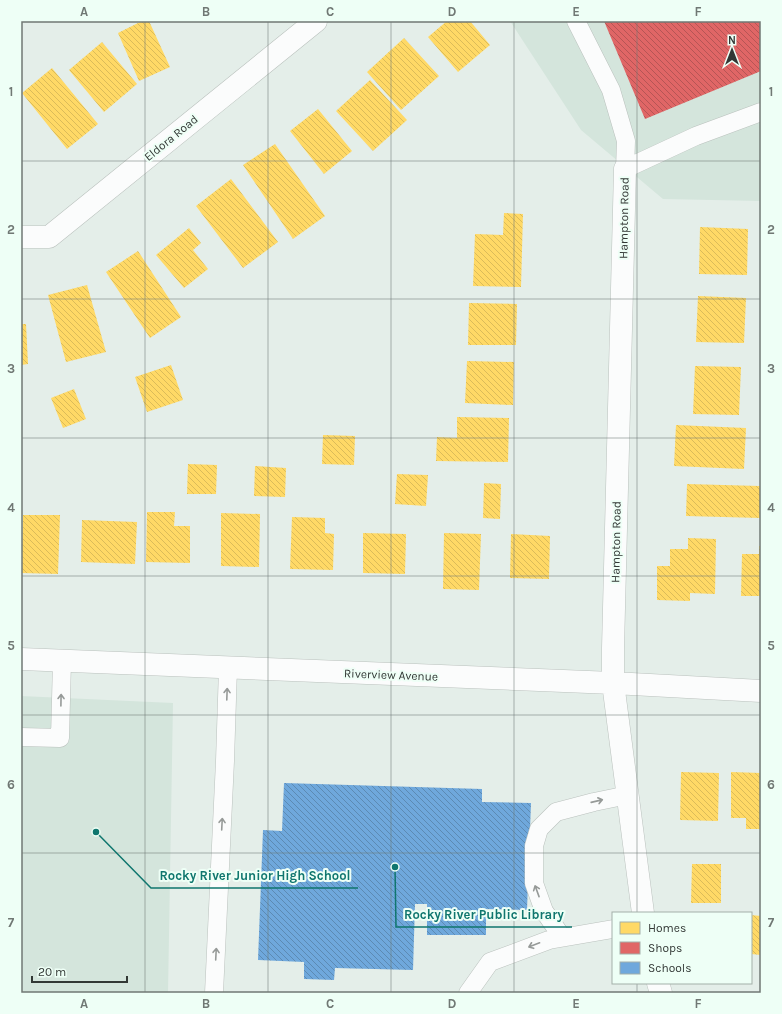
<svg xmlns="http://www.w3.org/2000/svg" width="782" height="1014" font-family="Karla,sans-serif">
<defs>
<pattern id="homes-back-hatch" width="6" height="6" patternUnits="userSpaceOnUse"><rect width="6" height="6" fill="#ffd966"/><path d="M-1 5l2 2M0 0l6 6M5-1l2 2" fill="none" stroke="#dbbb59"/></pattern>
<pattern id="shops-back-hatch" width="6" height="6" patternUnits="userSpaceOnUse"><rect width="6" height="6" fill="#e06666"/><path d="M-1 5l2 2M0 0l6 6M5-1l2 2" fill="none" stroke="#b65555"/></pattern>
<pattern id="schools-back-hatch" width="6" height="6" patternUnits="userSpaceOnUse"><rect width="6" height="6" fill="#6fa8dc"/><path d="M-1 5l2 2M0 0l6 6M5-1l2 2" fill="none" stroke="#5c8ab3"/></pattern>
</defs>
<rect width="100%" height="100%" fill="#e4eee9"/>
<path fill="#d4e5dc" d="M510,21H761V201L663,199L581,130Z
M21,696L173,703L168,993H21Z"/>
<path fill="url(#homes-back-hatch)" d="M142,21H149L170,67L139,81L118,33Z
M447,21H470L490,45L458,72L428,37Z
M404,38L439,76L401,110L367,72Z
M102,42L137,84L104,112L69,70Z
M52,68L98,124L67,149L22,93Z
M370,80L407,120L373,151L336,111Z
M318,109L352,151L324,174L290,131Z
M275,144L325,216L293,239L243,165Z
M231,179L278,242L243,268L196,206Z
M504,213L523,214L521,287L473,286L475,234L503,235Z
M700,227L748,229L747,275L699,274Z
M189,228L201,243L193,250L208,269L184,288L156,255Z
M138,251L181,317L150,338L106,272Z
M87,285L106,352L66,362L48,295Z
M698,296L746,298L744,343L696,342Z
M469,303L517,304L516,345H468Z
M21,324H26L28,364L21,365Z
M467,361L514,362L513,405L465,403Z
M171,365L183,400L147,412L135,377Z
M695,366L741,367L739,415L693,414Z
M74,389L86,419L63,428L51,398Z
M457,417L509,418L508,462L436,461L437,437L457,438Z
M676,425L746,428L744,469L674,466Z
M323,435L355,436L354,465L322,464Z
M188,464L217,465L216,494H187Z
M255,466L286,468L285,497L254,496Z
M397,474L428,475L426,506L395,504Z
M484,483L501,484L500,519L483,518Z
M687,484L760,486V518L686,516Z
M147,512H175L174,526H190V563L146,562Z
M221,513L260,514L259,567L221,566Z
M23,515H60L58,574L21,573Z
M292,517L325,518V533L334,534L333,570L290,569Z
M82,520L137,522L135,564L81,562Z
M363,533L406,534L405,574L363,573Z
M444,533L481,534L479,590L443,589Z
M511,534L550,536L549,579L510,578Z
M688,538L716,539L715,594L690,593V601L657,600V566H670V549H688Z
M759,546H761V596H741L742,554H759Z
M681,772L719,773L718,821L680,820Z
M731,772L761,773V829H746V818H731Z
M692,864H721V903H691Z
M751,915L761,916V955L751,954Z"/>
<path fill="url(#shops-back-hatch)" d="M604,21H761V71L645,119Z"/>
<path fill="url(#schools-back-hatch)" d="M284,783L482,789V802L531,803L527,910L486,909V935H427V904H415L413,970L335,968L334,980L304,979V962L258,960L263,830L282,831Z"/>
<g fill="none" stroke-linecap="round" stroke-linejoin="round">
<g stroke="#bac1bd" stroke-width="19">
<path id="service" d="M576,21L611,90L626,141L625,169L696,136L761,112
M21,737L60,738L62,661
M562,937L544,911L534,883V846L539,829L556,812L594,802L628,795
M214,993L225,761L228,668
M468,993L490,962L549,940L613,929"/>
</g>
<g stroke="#bac1bd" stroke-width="23">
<path id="minor" d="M625,169L613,648V683L643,913
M21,237H49L316,21
M21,659L613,683L761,691
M658,983L661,993"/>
</g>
<use href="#service" stroke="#fbfcfc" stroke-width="18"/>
<use href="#minor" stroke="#fbfcfc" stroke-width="22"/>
</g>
<defs><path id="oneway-shaft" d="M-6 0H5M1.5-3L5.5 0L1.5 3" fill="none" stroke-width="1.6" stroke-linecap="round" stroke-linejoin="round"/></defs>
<g stroke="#969a98">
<use href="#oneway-shaft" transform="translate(227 694) rotate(-88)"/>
<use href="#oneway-shaft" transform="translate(61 700) rotate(-89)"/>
<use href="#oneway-shaft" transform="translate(597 801) rotate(-13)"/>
<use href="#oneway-shaft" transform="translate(222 824) rotate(-87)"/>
<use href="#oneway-shaft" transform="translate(537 891) rotate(-110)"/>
<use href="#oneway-shaft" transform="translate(534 945) rotate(159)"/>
<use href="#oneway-shaft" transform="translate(216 954) rotate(-87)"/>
</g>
<path fill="none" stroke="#707874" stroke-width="1" stroke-opacity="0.55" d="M145,21V993M268,21V993M391,21V993M514,21V993M637,21V913M21,161H761M21,299H761M21,438H761M21,576H761M21,715H761M21,853H761M637,983V993"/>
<g text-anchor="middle" stroke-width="4" stroke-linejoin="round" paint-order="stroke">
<g font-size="12" fill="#323835" stroke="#eefff6">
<text transform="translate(171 138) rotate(-39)" y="4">Eldora Road</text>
<text transform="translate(624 218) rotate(-89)" y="4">Hampton Road</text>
<text transform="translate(616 542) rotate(-89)" y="4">Hampton Road</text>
<text transform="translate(391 675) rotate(2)" y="4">Riverview Avenue</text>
</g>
</g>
<path fill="none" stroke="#0f766e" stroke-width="1.5" d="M96 832L151 888H358M395 867L396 927H572"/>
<g fill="#0f766e" stroke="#eefff6" stroke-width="1.5">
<circle cx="96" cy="832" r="4"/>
<circle cx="395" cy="867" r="4"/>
</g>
<g font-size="13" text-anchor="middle" font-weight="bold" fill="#0f766e" stroke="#eefff6" stroke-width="4" stroke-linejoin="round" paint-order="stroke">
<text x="255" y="880">Rocky River Junior High School</text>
<text x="484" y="919">Rocky River Public Library</text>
</g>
<rect width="782" height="1014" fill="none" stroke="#eefff6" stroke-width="44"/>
<rect x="612" y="912" width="140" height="72" fill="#eefff6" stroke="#a3afa9"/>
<rect x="620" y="922" width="20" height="12" fill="#ffd966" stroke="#a3afa9"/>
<text x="648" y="932" font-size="12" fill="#323835">Homes</text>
<rect x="620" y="942" width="20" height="12" fill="#e06666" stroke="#a3afa9"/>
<text x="648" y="952" font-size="12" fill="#323835">Shops</text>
<rect x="620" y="962" width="20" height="12" fill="#6fa8dc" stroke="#a3afa9"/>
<text x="648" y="972" font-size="12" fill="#323835">Schools</text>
<g transform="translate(732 50)" stroke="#eefff6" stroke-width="3" paint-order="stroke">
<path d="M0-3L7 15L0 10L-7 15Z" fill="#323835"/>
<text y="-6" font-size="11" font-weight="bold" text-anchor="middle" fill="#323835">N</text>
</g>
<path d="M32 976v6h95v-6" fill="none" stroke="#323835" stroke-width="2"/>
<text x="38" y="976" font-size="12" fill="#323835" stroke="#eefff6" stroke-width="3" paint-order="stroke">20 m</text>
<rect x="22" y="22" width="738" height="970" fill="none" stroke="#707874" stroke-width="1.5"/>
<g font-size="13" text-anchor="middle" font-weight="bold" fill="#707874">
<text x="84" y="16">A</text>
<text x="206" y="16">B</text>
<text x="330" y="16">C</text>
<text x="452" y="16">D</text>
<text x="576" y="16">E</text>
<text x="698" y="16">F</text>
<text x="11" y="96">1</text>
<text x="771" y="96">1</text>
<text x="11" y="234">2</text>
<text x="771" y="234">2</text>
<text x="11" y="373">3</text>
<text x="771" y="373">3</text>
<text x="11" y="512">4</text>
<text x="771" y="512">4</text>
<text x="11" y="650">5</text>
<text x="771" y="650">5</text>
<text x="11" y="789">6</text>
<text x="771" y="789">6</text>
<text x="11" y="927">7</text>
<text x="771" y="927">7</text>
<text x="84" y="1008">A</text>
<text x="206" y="1008">B</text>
<text x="330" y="1008">C</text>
<text x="452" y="1008">D</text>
<text x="576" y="1008">E</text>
<text x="698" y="1008">F</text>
</g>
</svg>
